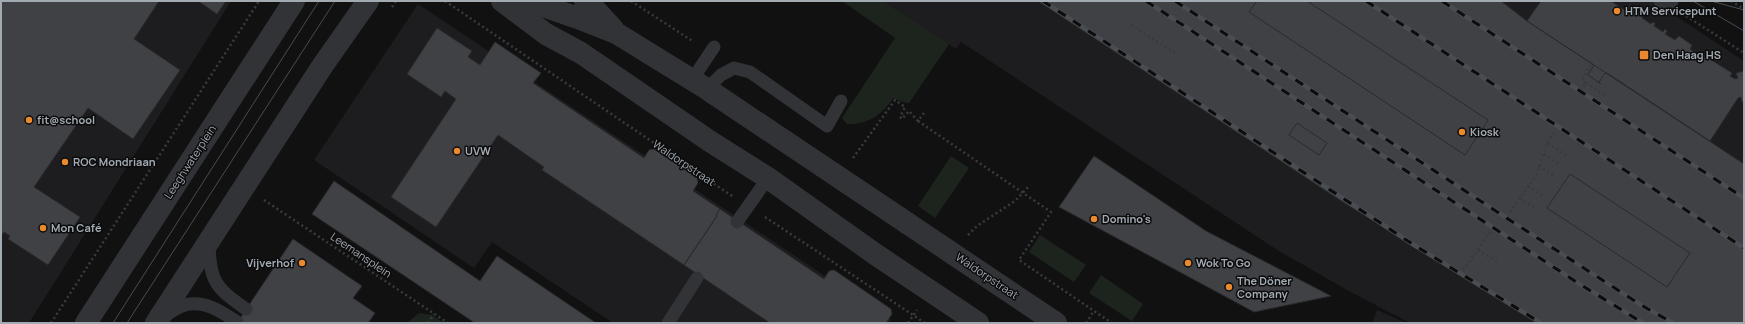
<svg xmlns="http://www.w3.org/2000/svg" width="1745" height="324" font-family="Manrope,sans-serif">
<rect width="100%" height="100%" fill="#111112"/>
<path fill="#1d1d1f" d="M1,1H231L29,323H1Z
M883,1H1653L1744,61V323H1410L1347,290L1279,251L961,42L956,49Z
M418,4L891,320L889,323H613L492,242L474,268L314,160Z
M1377,310L1406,323H1372Z"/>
<path fill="#1d241d" d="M842,1H883L949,44L909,103L903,102L893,98C883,114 868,125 847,124L842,118L895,38Z
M951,156L969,168L935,218L918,206Z
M1040,235L1086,265L1074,282L1029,252Z
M1101,275L1143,304L1132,321L1089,293Z
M419,313L432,315L444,323H407Z"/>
<path fill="#404145" stroke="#2b2b2e" d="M1,1H159L134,39L180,70L133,139L88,108L34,187L80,217L48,265L8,239L10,236L4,232L1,236Z
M198,1H226L217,14Z
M1038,1H1501L1527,21L1744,164V323H1544L1346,204Z
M1257,1H1307L1488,120L1465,155L1249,12Z
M1541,1H1611L1626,11L1630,5L1643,13L1642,18L1651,24L1653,22L1655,23L1654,26L1663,32L1665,29L1667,31L1665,34L1675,40L1679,36L1692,45L1690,49L1704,58L1705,56L1732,73L1730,76L1735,79L1738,78L1736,73L1744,71V102H1742L1741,97L1738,98L1710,141L1607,73H1605L1599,82L1601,84L1588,75L1594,65L1527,21Z
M437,28L472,51L468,57L480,65L495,42L541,73L533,83L644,158L649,150L654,149L697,178L698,183L693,191L720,209L716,215L717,216L684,265L542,170L544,167L498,135L436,227L391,197L456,99L445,91L441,97L407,74Z
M1297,123L1327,143L1319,155L1289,135Z
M1094,156L1206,231L1331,296L1254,312L1059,207Z
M1570,174L1690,253L1667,287L1547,208Z
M334,181L480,281L497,256L596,323H475L312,214Z
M720,209L824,279L829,271L834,270L891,309L892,314L886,323H770L684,265L717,216L716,215Z
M293,239L362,286L353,298L375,313L368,323H237Z"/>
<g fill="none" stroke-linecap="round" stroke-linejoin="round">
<path stroke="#383b3e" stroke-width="2.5" stroke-dasharray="2 3" stroke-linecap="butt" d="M445,1L732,196
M631,1L694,42
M1731,1L1744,9
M392,7L396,1
M1686,16L1744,53
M1131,25L1178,55
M1586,83L1607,96
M1581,91L1586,83L1582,80L1592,63
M924,113L918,121L1051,212L1019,260L1094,311
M1548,143L1567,156
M1544,154L1561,165
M853,158L895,100L905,107L900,117L902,119L909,111L918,121
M1539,166L1554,176
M1528,186L1542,195
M1520,198L1534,207
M264,200L448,323
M1510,212L1536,176L1547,143L1556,130
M765,217L925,323
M968,235L977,226L1015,201L1030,185
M1478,250L1498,262
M1463,270L1491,231
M51,323L259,1
M428,323L434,314
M908,323L917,310
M1086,323L1094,311L1112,323"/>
<path stroke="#323337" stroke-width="13" d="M692,80L714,47
M707,89L721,75L734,68L750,72L827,126L841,101
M737,222L768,178
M209,245C210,282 216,288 246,309
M163,317C169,313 178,307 185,305C205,300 222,312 237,322
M668,323L697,278"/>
<path stroke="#323337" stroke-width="19" d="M1663,1L1667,4L1669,1"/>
<path stroke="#323337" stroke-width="22" d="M502,1L546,34L581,53L711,142L768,178L875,254L978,323"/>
<path stroke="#323337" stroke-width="22" d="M529,1L578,18L616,33L707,89L907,223
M585,1L592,6L613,29
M86,323L294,1
M156,323L323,65L368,1"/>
<path stroke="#494c50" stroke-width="1" d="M1693,1L1744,31
M1711,1L1744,10
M113,323L319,1
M127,323L335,1"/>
<g stroke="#494c50" stroke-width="4.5">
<path id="rail" d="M1043,1L1414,245L1541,323
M1146,1L1578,283L1643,323
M1175,1L1505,217L1641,305L1673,323
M1366,1L1744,248
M1442,1L1744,198"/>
</g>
<use href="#rail" stroke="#0c0c0d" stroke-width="3" stroke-dasharray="9" stroke-linecap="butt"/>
<path stroke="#323337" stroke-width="22" d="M907,223L1056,323"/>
</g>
<g fill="#ea8a30" stroke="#0c0c0d" stroke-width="1.5">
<circle cx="1617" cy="11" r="4"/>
<rect x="1639" y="50" width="10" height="10" rx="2"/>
<circle cx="29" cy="120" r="4"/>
<circle cx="1462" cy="132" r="4"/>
<circle cx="457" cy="151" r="4"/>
<circle cx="65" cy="162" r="4"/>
<circle cx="1094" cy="219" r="4"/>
<circle cx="43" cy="228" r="4"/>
<circle cx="302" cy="263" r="4"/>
<circle cx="1188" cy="263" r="4"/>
<circle cx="1229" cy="287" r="4"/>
</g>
<g text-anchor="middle" stroke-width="3" stroke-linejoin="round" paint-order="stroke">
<g font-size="11" font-weight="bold" fill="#a2aab2" stroke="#0c0c0d" text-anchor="start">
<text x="1625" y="15">HTM Servicepunt</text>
<text x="1653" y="59">Den Haag HS</text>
<text x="37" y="124">fit@school</text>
<text x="1470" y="136">Kiosk</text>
<text x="465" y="155">UVW</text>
<text x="73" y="166">ROC Mondriaan</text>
<text x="1102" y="223">Domino's</text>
<text x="51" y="232">Mon Café</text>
<text x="294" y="267" text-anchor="end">Vijverhof</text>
<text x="1196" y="267">Wok To Go</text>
<text x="1237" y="285">The Döner<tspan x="1237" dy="13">Company</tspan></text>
</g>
<g font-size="11" fill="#a2aab2" stroke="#0c0c0d">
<text transform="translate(190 162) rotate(-57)" y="4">Leeghwaterplein</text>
<text transform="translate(684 163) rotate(34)" y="4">Waldorpstraat</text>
<text transform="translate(361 255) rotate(34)" y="4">Leemansplein</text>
<text transform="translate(987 276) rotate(34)" y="4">Waldorpstraat</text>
</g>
</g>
<rect width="1745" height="324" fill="none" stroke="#a2aab2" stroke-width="4"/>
</svg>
